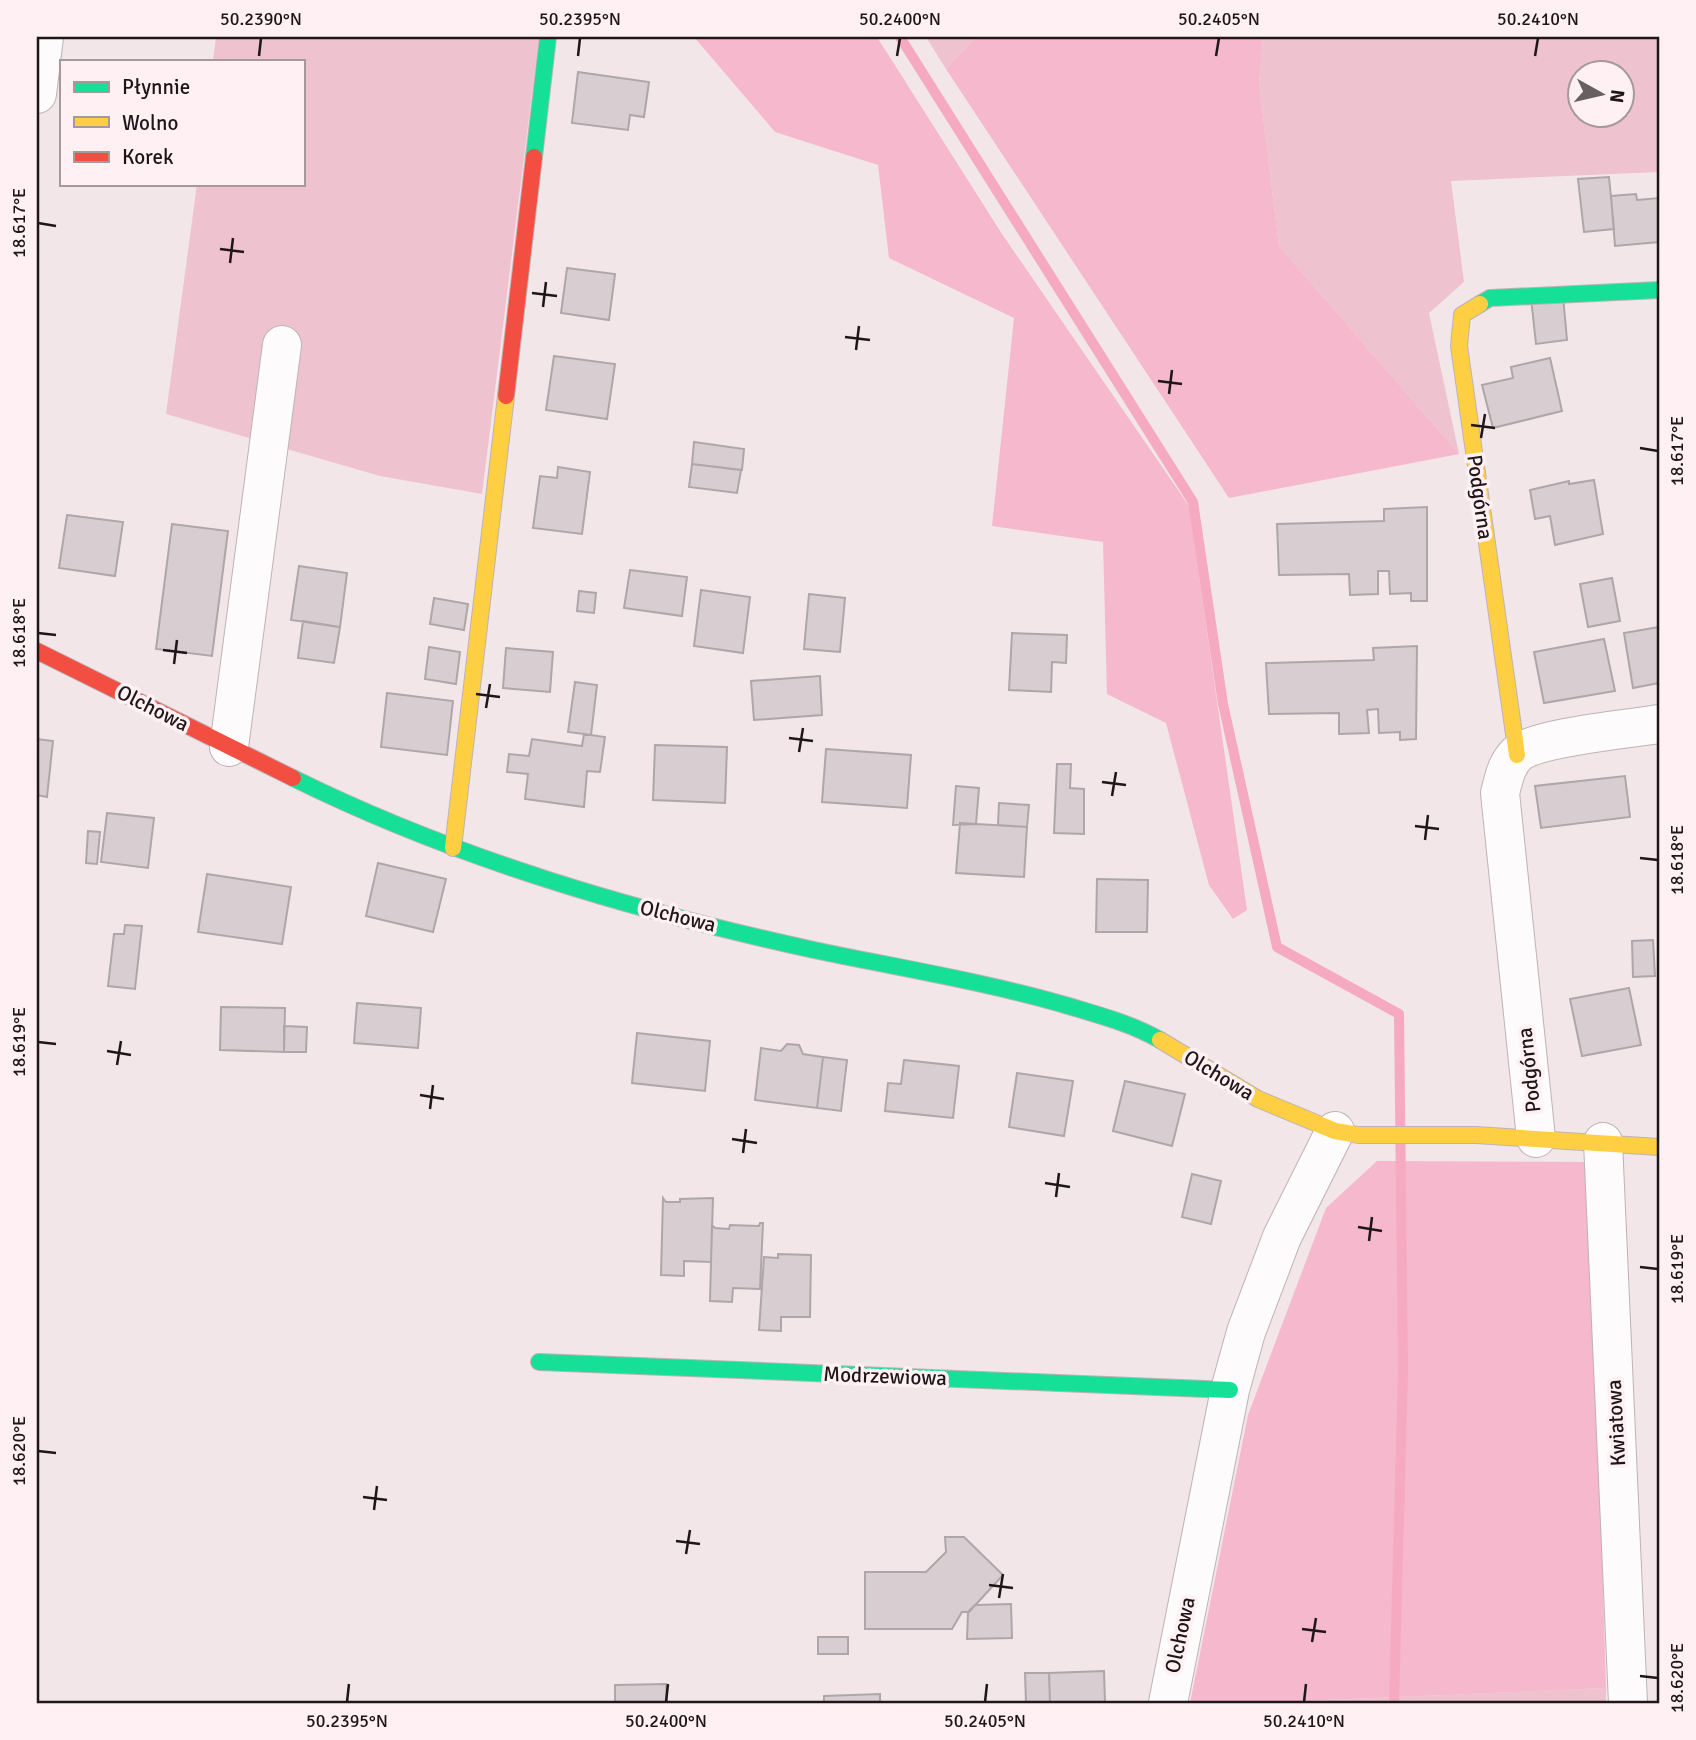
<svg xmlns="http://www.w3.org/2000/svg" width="1696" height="1740" font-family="Signika,sans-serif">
<rect width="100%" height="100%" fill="#f2e6e9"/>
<path fill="#efc2d0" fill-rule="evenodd" d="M216,37H539L482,494L380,476L166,414L197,184H303V61H213Z
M926,37H976L946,69Z
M1263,37H1659V172L1451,181L1464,282L1429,313L1459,454L1279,246L1259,84ZM1580,74H1622V116H1580Z
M1606,1688V1703H1261Z"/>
<path fill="#f5b8cc" d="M694,37H877L1002,234L1189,506L1247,910L1233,919L1209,885L1166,723L1107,694L1103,542L992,526L1014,318L889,258L878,165L775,132Z
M976,37H1263L1259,84L1279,246L1459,454L1229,498L946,69Z
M1377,1161L1590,1162L1606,1688L1261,1703H1190L1248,1415L1326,1208Z"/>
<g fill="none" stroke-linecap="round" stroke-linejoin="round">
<path stroke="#f5aac2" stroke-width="10" d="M900,37L1193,502L1223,704L1277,947L1399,1014L1403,1371L1394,1703"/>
</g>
<path fill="#d8cdd0" stroke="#afa6a9" stroke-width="2" d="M578,72L649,82L644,117L630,115L628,130L572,123Z
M1609,177L1614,229L1584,232L1578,179Z
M1636,194L1637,200L1659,198V242L1615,246L1611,196Z
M567,268L615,274L609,320L561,313Z
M1563,296L1567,340L1536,344L1531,298Z
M554,356L615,364L607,419L546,410Z
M1550,358L1562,411L1493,428L1482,385L1513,378L1511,367Z
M694,442L744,449L742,470L692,464Z
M692,464L741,470L737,493L689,487Z
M558,467L590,472L582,534L533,528L540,476L557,478Z
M1594,480L1603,534L1555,545L1550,516L1535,519L1530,490L1569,481V484Z
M1427,507V601H1411V593L1390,594L1389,571H1378V594L1350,595L1349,574L1279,575L1277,524L1384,521V509Z
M67,515L123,522L115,576L59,568Z
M172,524L228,531L212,656L156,649Z
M299,566L347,573L340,627L291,620Z
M630,570L687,577L682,616L624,608Z
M1612,578L1620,621L1588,627L1580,584Z
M701,590L750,597L743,653L694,646Z
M579,591L596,593L594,613L577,611Z
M809,594L845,598L840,652L804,649Z
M434,598L468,604L464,630L430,624Z
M303,621L340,627L334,663L298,658Z
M1659,627V683L1633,688L1624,633Z
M1012,633L1067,635L1066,663L1052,662L1051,692L1009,690Z
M1604,639L1615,691L1544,703L1534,652Z
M1417,646L1416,739L1400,740V732L1379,733L1378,709L1367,710L1369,733L1339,734V713L1269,714L1266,663L1374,660L1373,648Z
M429,647L460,652L456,684L425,679Z
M506,648L553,652L550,692L503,688Z
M820,676L822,715L754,720L751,681Z
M575,682L597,685L591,735L568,732Z
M387,693L453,701L447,755L381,747Z
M584,734L605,737L600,772L587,771L584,807L525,799L528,774L507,772L509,754L529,756L532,739L582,746Z
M37,739L53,741L47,797L37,795Z
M655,745L727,747L725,803L653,800Z
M826,749L911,755L907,808L822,802Z
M1057,764H1071L1070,788L1084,789V834L1054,833Z
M1625,776L1630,817L1541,828L1535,786Z
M956,786L979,788L976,824L953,825Z
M999,803L1029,805L1027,827L998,825Z
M107,813L154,818L148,868L101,862Z
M960,823L1027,827L1024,877L956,873Z
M88,831L100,832L97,864L86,863Z
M378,863L446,879L433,932L366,916Z
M207,874L291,887L282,944L198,932Z
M1097,879L1148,880L1147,932H1096Z
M125,925L142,926L135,989L108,986L114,934H124Z
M1653,940L1655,976L1633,977L1632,941Z
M1629,988L1641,1045L1582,1056L1570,999Z
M357,1003L421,1008L418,1048L354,1043Z
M221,1007L285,1008L284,1052L220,1050Z
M284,1026L307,1027L306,1052H284Z
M637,1033L710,1041L705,1091L632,1083Z
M787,1044L799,1045L803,1054L823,1057L817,1108L755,1100L761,1048L781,1051Z
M823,1057L847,1060L841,1111L817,1108Z
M904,1060L959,1066L953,1118L885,1111L888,1083L901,1084Z
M1017,1073L1073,1081L1064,1136L1009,1127Z
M1125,1081L1185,1094L1172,1146L1113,1131Z
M1192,1174L1221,1181L1211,1224L1182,1217Z
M663,1198L666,1202H680V1199L713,1198L711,1262L684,1261V1276L661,1275Z
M760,1223H763L760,1289L733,1288L732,1302L710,1301L712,1225L715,1228L729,1229L730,1225L759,1226Z
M778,1254L811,1255L810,1317H781V1331L759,1330L764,1257L778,1258Z
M945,1537H964L1003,1575L969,1612H962L952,1629H865V1572H926L946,1552Z
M1011,1604L1012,1638L967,1639L968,1612L975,1605Z
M818,1637H848V1654H818Z
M1104,1671L1105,1703H1050L1049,1673Z
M1025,1673H1049L1050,1703H1026Z
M666,1684L667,1703H615V1685Z
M880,1694V1703H824V1696Z"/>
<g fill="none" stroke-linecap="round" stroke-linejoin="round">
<g stroke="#bdb3b6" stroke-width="40">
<path id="street" d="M37,94L44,37
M229,747L282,345
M1536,1138L1500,793C1504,778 1506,765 1517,754C1537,737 1629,729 1659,724
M1603,1142L1628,1703
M1168,1703L1230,1390L1246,1332L1282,1237L1335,1131"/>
</g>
<g stroke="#bdb3b6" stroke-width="18">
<path id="fast" d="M534,157L548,37
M1480,304L1490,298L1659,290
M293,778C457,859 635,911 814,950C900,968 987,982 1072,1007C1102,1016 1132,1024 1160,1040
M539,1362L1230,1390"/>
</g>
<g stroke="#bdb3b6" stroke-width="18">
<path id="slow" d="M1480,304L1462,315L1459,346L1517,755
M453,848L506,396
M1160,1040L1258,1099L1335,1131L1358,1135H1476L1659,1147"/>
</g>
<g stroke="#bdb3b6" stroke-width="18">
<path id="jam" d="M506,396L534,157
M37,651L293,778"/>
</g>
<use href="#street" stroke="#fdfbfc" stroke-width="38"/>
<use href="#fast" stroke="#16e098" stroke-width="16"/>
<use href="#slow" stroke="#ffcf43" stroke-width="16"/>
<use href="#jam" stroke="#f24e42" stroke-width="16"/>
</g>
<path fill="none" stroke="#1e1619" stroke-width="2.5" d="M259,56L261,38M578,56L580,38M897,56L900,38M1216,56L1219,38M1535,56L1538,38M38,223L56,226M220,249L244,252M230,263L233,238M532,293L557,296M543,307L546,282M845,337L870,340M856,350L859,326M1158,381L1182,384M1169,394L1172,370M1471,425L1495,428M1481,438L1485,414M1640,448L1658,451M38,633L56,635M163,650L187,653M174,664L177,640M476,694L500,697M486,708L490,684M789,738L813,741M799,752L803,728M1102,782L1126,785M1112,796L1116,772M1415,826L1439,829M1425,840L1428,815M1640,858L1658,860M38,1042L56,1044M107,1051L131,1055M117,1065L121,1041M420,1095L444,1099M430,1109L433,1085M732,1139L757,1143M743,1153L746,1129M1045,1183L1070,1187M1056,1197L1059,1173M1358,1227L1382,1231M1369,1241L1372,1217M1640,1267L1658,1269M38,1451L56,1453M363,1497L387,1500M374,1510L377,1486M676,1541L700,1544M686,1554L690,1530M989,1585L1013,1588M999,1598L1003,1574M1302,1629L1326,1632M1312,1642L1316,1618M1640,1676L1658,1678M347,1702L349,1684M666,1702L668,1684M985,1702L987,1684M1304,1702L1306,1684"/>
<g text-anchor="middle" stroke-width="7" stroke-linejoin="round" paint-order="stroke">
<g font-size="21" fill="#1e1619" stroke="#fff0f4">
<text transform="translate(1480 497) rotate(82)" y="7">Podgórna</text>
<text transform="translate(153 708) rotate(27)" y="7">Olchowa</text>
<text transform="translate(678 916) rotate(14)" y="7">Olchowa</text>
<text transform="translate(1529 1070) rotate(-96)" y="7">Podgórna</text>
<text transform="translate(1219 1075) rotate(31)" y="7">Olchowa</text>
<text transform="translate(885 1376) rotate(2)" y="7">Modrzewiowa</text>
<text transform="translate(1616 1423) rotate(-93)" y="7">Kwiatowa</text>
<text transform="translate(1180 1635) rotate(-78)" y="7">Olchowa</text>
</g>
</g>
<rect width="1696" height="1740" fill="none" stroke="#fff0f4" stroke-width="77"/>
<rect x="60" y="60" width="245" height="126" fill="#fff0f4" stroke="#a5999c" stroke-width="2"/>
<rect x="74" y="82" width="35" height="10" fill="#16e098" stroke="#a5999c" stroke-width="2"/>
<text x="122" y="94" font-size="21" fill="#1e1619">Płynnie</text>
<rect x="74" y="117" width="35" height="10" fill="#ffcf43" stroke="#a5999c" stroke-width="2"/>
<text x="122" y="130" font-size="21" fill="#1e1619">Wolno</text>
<rect x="74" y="152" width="35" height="10" fill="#f24e42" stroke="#a5999c" stroke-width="2"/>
<text x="122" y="164" font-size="21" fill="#1e1619">Korek</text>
<g transform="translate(1601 94) rotate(98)"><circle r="33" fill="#fff0f4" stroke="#a5999c" stroke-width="2"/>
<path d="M0-5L12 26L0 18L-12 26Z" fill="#685f62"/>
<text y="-10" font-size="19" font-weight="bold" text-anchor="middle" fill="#1e1619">N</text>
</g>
<rect x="38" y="38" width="1620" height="1664" fill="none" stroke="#1e1619" stroke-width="2.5"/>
<g font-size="18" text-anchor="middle" fill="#1e1619">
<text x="261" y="25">50.2390°N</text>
<text x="580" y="25">50.2395°N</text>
<text x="900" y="25">50.2400°N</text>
<text x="1219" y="25">50.2405°N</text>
<text x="1538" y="25">50.2410°N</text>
<text transform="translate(19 223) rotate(-90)" y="6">18.617°E</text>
<text transform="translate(1677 451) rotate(-90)" y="6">18.617°E</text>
<text transform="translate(19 633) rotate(-90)" y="6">18.618°E</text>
<text transform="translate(1677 860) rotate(-90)" y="6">18.618°E</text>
<text transform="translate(19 1042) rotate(-90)" y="6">18.619°E</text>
<text transform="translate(1677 1269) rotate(-90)" y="6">18.619°E</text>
<text transform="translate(19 1451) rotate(-90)" y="6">18.620°E</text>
<text transform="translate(1677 1678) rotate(-90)" y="6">18.620°E</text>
<text x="347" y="1727">50.2395°N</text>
<text x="666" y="1727">50.2400°N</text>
<text x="985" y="1727">50.2405°N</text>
<text x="1304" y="1727">50.2410°N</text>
</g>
</svg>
